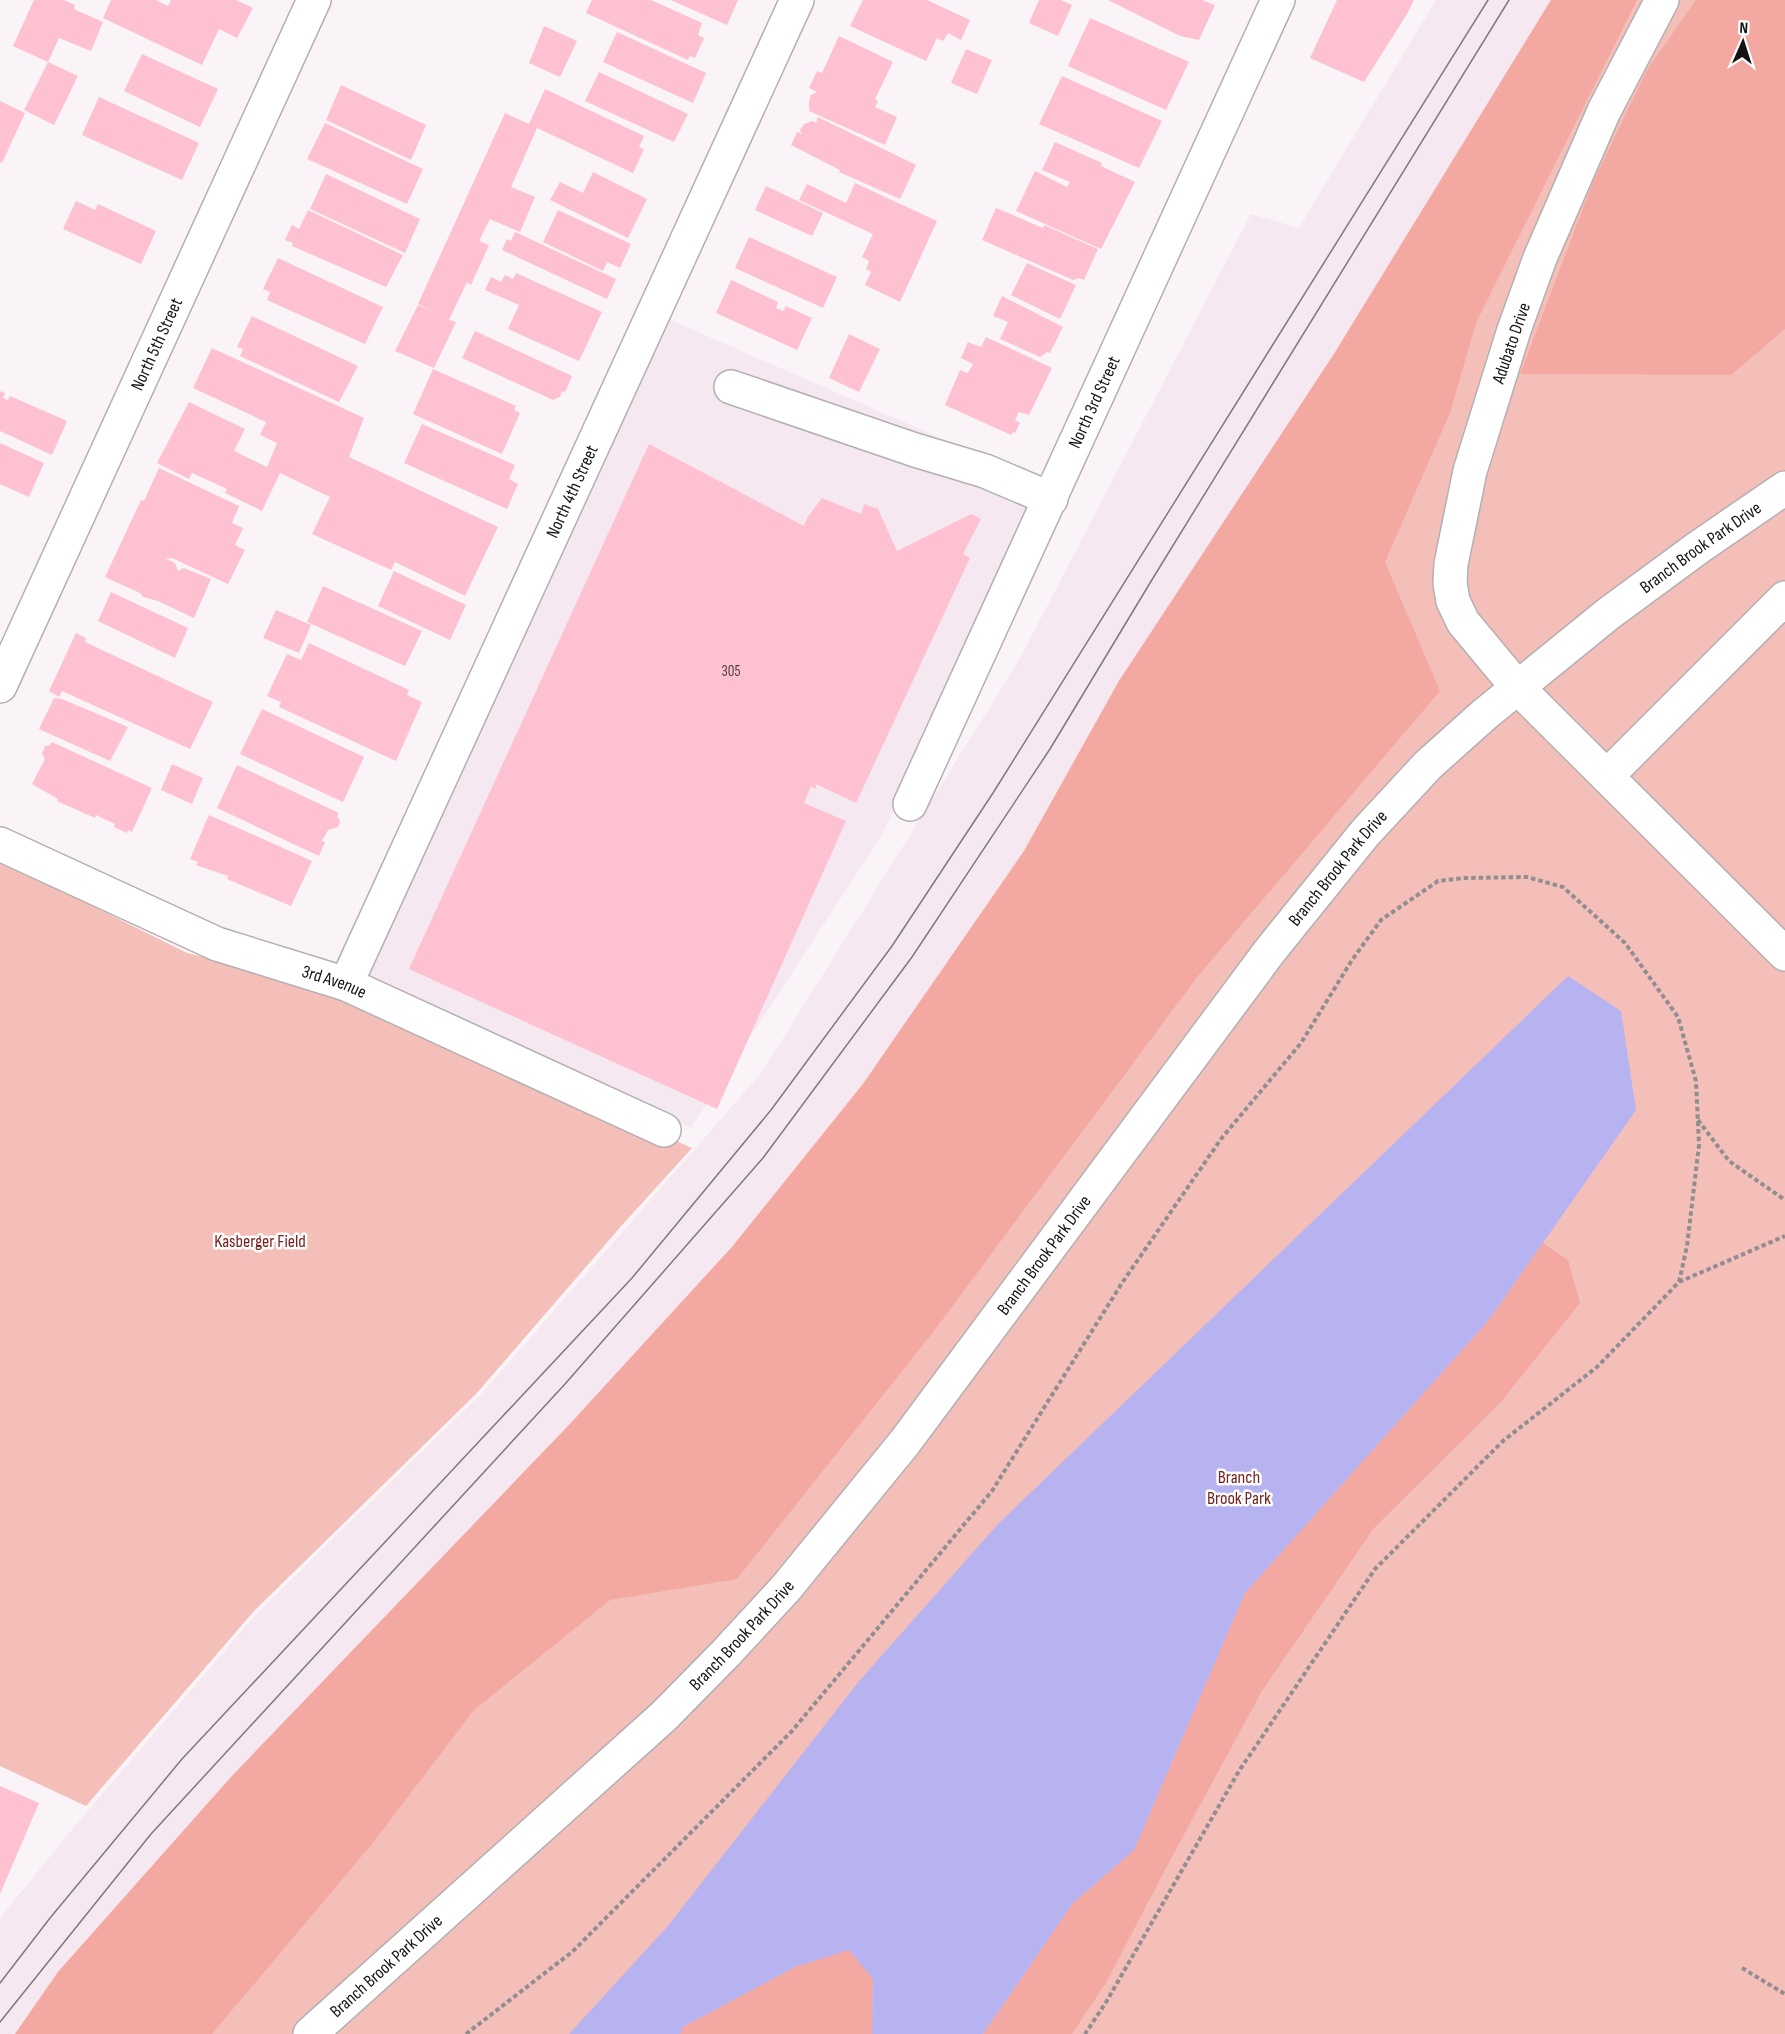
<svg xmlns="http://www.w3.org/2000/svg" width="1785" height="2034" font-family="'Sofia Sans Condensed',sans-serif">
<rect width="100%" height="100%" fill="#faf4f8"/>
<path fill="#f5e8f1" d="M1436,0H1551L1334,354L1119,681L1024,851L863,1084L732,1247L569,1425L232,1776L58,1972L15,2034H0V1918L69,1833L257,1613L483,1392L762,1072L1018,662L1251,214L1299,228Z
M666,318L1055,488L880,838L691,1128L352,972Z"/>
<path fill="#f5bfb9" d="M1551,0H1785V2034H15L58,1972L232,1776L569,1425L732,1247L863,1084L1024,851L1119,681L1334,354Z
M0,860L187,953L343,990L367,1003L692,1148L623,1224L476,1394L254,1611L86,1806L0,1766Z"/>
<path fill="#f3a9a2" d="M1551,0H1637L1476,323L1450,413L1385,562L1440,691L1198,976L934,1331L737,1579L610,1600L474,1710L372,1844L212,2034H15L58,1972L232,1776L569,1425L732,1247L863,1084L1024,851L1119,681L1334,354Z
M1696,0H1785V329L1731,375L1520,374L1593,182L1647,70Z
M1543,1243L1568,1260L1580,1303L1500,1403L1374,1528L1262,1691L1167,1866L1106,1983L1072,2034H983L1073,1903L1134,1850L1245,1593L1488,1321Z
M849,1950L873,1979L872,2034H680L683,2027L795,1967Z"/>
<path fill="#b7b2f0" d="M1568,976L1621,1011L1636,1110L1488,1321L1245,1593L1134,1850L1073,1903L983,2034H872L873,1979L849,1950L795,1967L683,2027L680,2034H569L667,1927L860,1680L999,1523Z"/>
<path fill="#fdc1d1" d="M34,0H64L75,5L74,9L103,22L91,51L59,38L48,62L78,76L54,125L24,110L48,62L13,46Z
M111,0H156L168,6L171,0H236L253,8L237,38L219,29L202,65L103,18Z
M592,0H651L702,23L698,35L704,38L695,58L690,56L688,60L586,13Z
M671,0H738L727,25Z
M863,0H927L970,20L961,40L948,33L943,41L937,38L926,61L850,26Z
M1039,0H1061L1072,5L1058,36L1029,23Z
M1108,0H1202L1215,5L1199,40L1180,36Z
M1337,0H1414L1407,14L1364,82L1310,58Z
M1090,18L1189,62L1166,110L1068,66Z
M544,26L577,41L560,77L529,63Z
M617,32L706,73L693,103L603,62Z
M839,36L893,62L875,99L878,101L875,107L897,117L885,145L809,111V101L811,95L817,92L809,88L817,71L822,73Z
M966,49L992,60L977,94L951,83Z
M142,54L218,89L200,127L124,91Z
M599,72L688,114L674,142L585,101Z
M1062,76L1162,121L1139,168L1039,124Z
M341,85L426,125L411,160L326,120Z
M545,89L644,136L639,147L644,149L633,173L537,128L511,187L535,197L520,232L490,219L479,241L489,245L471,285L467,282L449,320L456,322L434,368L395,351L418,305L438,314L418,304L505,113L529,124Z
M99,97L199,143L182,180L82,135Z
M0,101L25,113L2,163L0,162Z
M818,117L916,165L900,199L839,172L840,170L791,145L797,132L802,134L800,130L804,124L812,121L816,123Z
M325,123L423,169L407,204L307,159Z
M1055,142L1102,163L1101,166L1135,182L1101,249L1016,211L1035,171L1067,187L1070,182L1042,170Z
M593,172L647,199L628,238L550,200L560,182L583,193Z
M326,174L420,219L405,253L310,209Z
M855,183L937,221L900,302L865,285L871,272L866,269L869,261L862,257L873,234L799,200L807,184L846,203Z
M766,186L823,213L812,236L755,210Z
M76,201L95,210L98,204L156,231L141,264L63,229Z
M996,208L1043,228L1044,225L1098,249L1084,280L1079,278L1073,280L982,240Z
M308,210L403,255L386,287L292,246L293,243L285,240L292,225L299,229Z
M558,210L631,244L620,268L607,262L603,271L543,242Z
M515,232L616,279L607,299L502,250L507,239L511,241Z
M749,237L837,277L823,308L735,268Z
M278,258L383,307L365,344L267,300L270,292L263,289Z
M1027,263L1076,285L1060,319L1011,295Z
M516,273L602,312L579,361L508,329L519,305L485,290L491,277L501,282L505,275L513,279Z
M731,280L778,302L776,308L783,311L786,306L812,318L797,350L716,313Z
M1002,296L1063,327L1050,353L1047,352L1040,357L1000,339L1008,322L993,316Z
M252,316L358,366L339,402L240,356L243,349L237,347Z
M475,331L572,376L565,392L562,391L560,397L553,400L462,358Z
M849,334L880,349L859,392L829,378Z
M986,337L1052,368L1029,415L1019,412L1015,420L1020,423L1015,433L1013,432L1011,435L945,405L960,370L968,373L973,364L961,358L968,342L981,347Z
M212,348L364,418L349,457L498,527L465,596L395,562L391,570L312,534L330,497L280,473L262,511L225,493L227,489L192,473L189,479L157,463L189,402L245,429L234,451L267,467L277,443L260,435L266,422L193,388Z
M433,369L516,406L514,410L520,413L502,454L413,414Z
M0,391L5,393L3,398L8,400L10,396L67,421L52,455L0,431Z
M422,424L515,465L509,479L518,484L507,509L404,463Z
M0,443L44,463L29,497L0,484Z
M649,444L804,526L807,518L822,498L861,514L864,504L878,509L897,551L971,514L981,519L963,554L970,558L856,803L816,784V789L811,786L804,803L846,821L717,1109L409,969Z
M159,468L239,506L232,523L243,528L235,545L245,550L228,584L172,558L166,559L175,563L178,571L184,568L211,579L194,618L158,601L143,597L140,593L105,577L141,500L144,501Z
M394,571L466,605L450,640L378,606Z
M323,586L422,631L405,666L307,622Z
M111,592L188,628L175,658L98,621Z
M276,610L311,625L299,653L263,638Z
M76,633L86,638L85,642L213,702L190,749L62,691L59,697L49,691Z
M309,643L409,690L407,695L422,702L396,761L279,707L281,702L267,696L287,654L301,660Z
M54,698L62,699L128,727L110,761L39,729Z
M262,709L364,757L343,802L240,754Z
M52,742L152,788L132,832L128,830L127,833L114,827L115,824L96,815L95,818L57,801L58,799L32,784L45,759L42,754L45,746L50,745Z
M172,764L203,778L192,804L161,790Z
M237,765L339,813L337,816L340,821L338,827L328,830L322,841L325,842L319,856L217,808Z
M209,815L312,861L291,906L227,879L228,876L196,865L198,862L190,859Z
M0,1786L39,1803L0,1894Z"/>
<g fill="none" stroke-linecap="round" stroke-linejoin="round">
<g stroke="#b4afb2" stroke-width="36">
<g id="minor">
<path d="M1662,0L1604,111L1540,258L1514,330L1470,471L1451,564L1450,583L1453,601L1463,622L1517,687L1785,954"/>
<path d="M731,387L915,450L985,471L1051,499"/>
<path id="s1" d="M0,686L314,0"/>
<path d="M1607,776L1785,598"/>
<path id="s2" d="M910,804L1278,0"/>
<path id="s3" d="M0,844L217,944L346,984L664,1130"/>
<path id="s4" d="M346,984L797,0"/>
<path id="s5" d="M310,2034L664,1716L726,1653L786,1588L905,1442L1269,952L1365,833L1428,765L1485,714L1608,614L1699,547L1785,488"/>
</g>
</g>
<path stroke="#918d90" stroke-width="4" stroke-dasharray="4.5 3" stroke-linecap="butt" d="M1698,1120L1729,1161L1785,1200
M1679,1282L1785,1236
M1742,1968L1785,1994
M466,2034L572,1952L792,1731L992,1491L1122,1283L1221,1139L1301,1043L1352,960L1381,920L1438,881L1464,878L1527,877L1563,887L1625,943L1678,1017L1696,1081L1699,1145L1687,1246L1679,1282L1597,1367L1503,1441L1375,1569L1239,1771L1105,2004L1085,2034"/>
<use href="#minor" stroke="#fff" stroke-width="33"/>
<path stroke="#7d7a7c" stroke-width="1.5" d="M0,1983L50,1918L182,1759L632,1278L771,1110L892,946L993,793L1488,0
M0,2022L151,1834L565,1384L763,1158L912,957L1050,749L1153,578L1509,0"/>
</g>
<g text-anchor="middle" stroke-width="5" stroke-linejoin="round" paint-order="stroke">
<g font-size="15" fill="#4f3f44">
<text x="731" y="676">305</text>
</g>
<g font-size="18" fill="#151415" stroke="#fff">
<text dy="6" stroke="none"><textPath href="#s1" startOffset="376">North 5th Street</textPath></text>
<text transform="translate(1511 343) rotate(-71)" y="6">Adubato Drive</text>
<text dy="6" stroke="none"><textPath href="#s2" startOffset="442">North 3rd Street</textPath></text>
<text dy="6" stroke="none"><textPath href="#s4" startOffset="542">North 4th Street</textPath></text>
<text dy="6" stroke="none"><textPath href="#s5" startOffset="2046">Branch Brook Park Drive</textPath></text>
<text dy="6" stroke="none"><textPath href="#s5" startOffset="1560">Branch Brook Park Drive</textPath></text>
<text dy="6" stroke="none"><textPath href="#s3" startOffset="362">3rd Avenue</textPath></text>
<text dy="6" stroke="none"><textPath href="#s5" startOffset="1074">Branch Brook Park Drive</textPath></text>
<text dy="6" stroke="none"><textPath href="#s5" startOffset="588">Branch Brook Park Drive</textPath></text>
<text dy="6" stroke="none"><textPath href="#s5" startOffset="102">Branch Brook Park Drive</textPath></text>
</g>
<g font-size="18" fill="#772221" stroke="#fff">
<text x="260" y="1247">Kasberger Field</text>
<text x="1239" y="1483">Branch<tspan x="1239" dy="21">Brook Park</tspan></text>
</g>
</g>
<g transform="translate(1743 42) rotate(3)" stroke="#ffffff" stroke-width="4.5" paint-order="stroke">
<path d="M0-4.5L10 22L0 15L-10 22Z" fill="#151415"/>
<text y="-9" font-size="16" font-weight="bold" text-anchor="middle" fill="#151415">N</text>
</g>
</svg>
